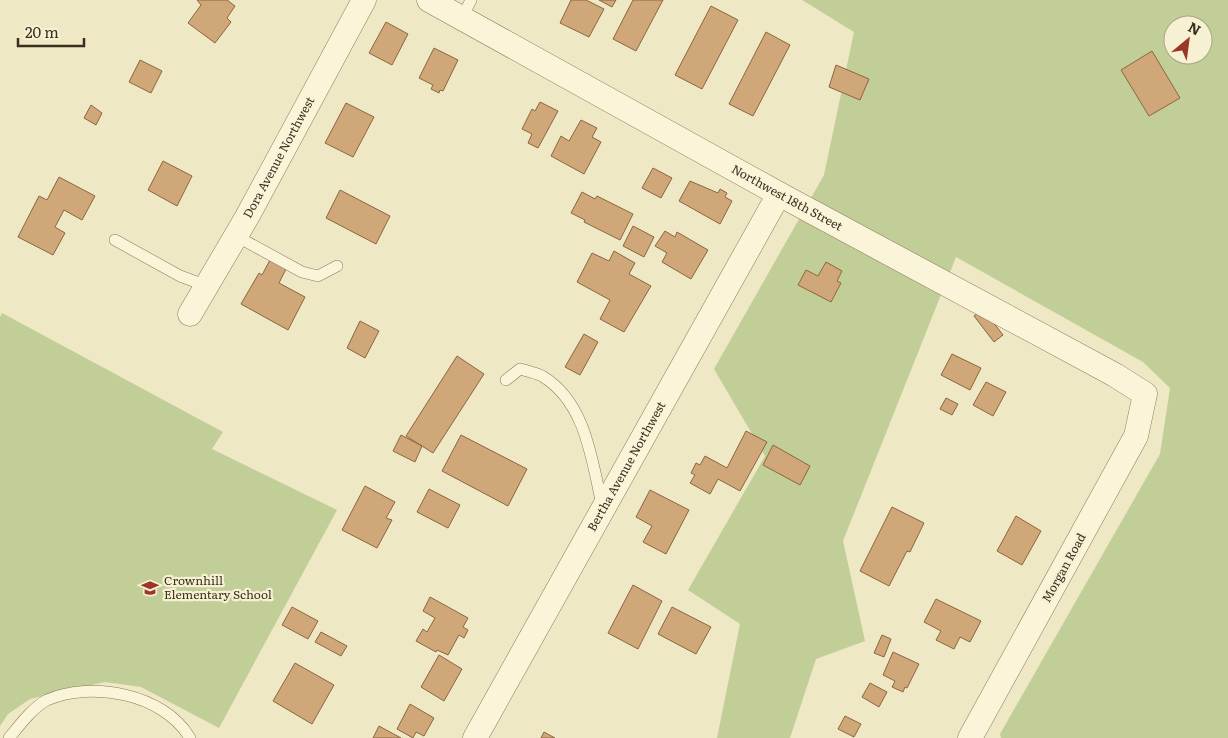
<svg xmlns="http://www.w3.org/2000/svg" width="1228" height="738" font-family="Literata,serif">
<rect width="100%" height="100%" fill="#efe8c4"/>
<path fill="#c1ce98" fill-rule="evenodd" d="M802,0H1228V738H1001L1000,734L1160,454L1170,388L1143,362L956,257L843,541L865,641L816,659L790,738H717L740,624L688,590L765,456L714,369L824,175L854,32ZM1173,25H1203V55H1173Z
M2,313L223,432L212,449L337,510L219,728L141,687L105,682L30,699L8,714L0,726V317Z"/>
<path fill="#cfa779" stroke="#8b663f" d="M197,0H227L235,6L227,18L231,22L215,43L188,23L201,5Z
M571,0H586L604,9L589,37L560,23Z
M599,0H616L612,7Z
M633,0H663L636,51L613,39Z
M711,6L738,20L702,89L675,75Z
M386,22L408,34L392,65L369,53Z
M766,32L790,45L753,116L729,104Z
M434,48L458,60L443,91L440,90L439,93L431,89L433,85L419,78Z
M1152,51L1180,98L1149,116L1121,70Z
M140,60L162,71L151,93L129,82Z
M836,65L869,79L860,100L829,87Z
M540,102L558,111L538,148L528,143L532,134L522,129L532,109L535,111Z
M346,103L374,117L353,157L325,143Z
M91,105L102,113L96,125L84,118Z
M581,120L597,128L592,137L601,142L584,174L551,156L561,136L569,141Z
M163,161L192,176L177,206L148,190Z
M653,168L672,178L661,198L642,188Z
M59,177L95,196L82,220L64,210L55,227L65,233L53,255L18,237L39,196L47,200Z
M690,181L718,193L720,189L727,193L725,197L732,201L720,224L679,201Z
M340,190L390,216L376,244L326,218Z
M582,192L595,199L597,196L633,214L620,240L584,222L585,220L571,213Z
M633,226L654,237L644,257L623,246Z
M665,231L675,237L677,232L708,250L691,279L662,262L667,253L655,246Z
M614,251L635,263L629,274L651,286L624,332L600,319L610,300L577,282L592,253L609,261Z
M270,260L286,269L279,283L305,297L288,330L241,304L259,273L262,275Z
M826,262L842,271L837,281L841,283L831,302L798,285L806,270L818,276Z
M983,309L1003,335L994,342L974,316Z
M360,321L379,331L365,358L347,348Z
M584,334L598,342L580,375L565,367Z
M952,354L981,368L970,390L941,375Z
M457,356L484,374L433,453L406,436Z
M986,382L1006,392L993,416L973,405Z
M946,398L958,404L952,415L940,409Z
M746,431L767,442L740,491L718,479L710,494L690,483L695,475L691,473L696,463L700,465L705,456L727,468Z
M401,435L422,446L415,462L393,451Z
M461,435L527,469L508,506L442,471Z
M773,445L810,466L800,485L763,465Z
M365,486L395,502L386,518L392,520L377,548L342,530Z
M429,489L460,505L448,528L417,512Z
M650,490L689,510L666,554L643,542L652,526L636,517Z
M892,507L924,523L910,552L907,551L889,586L860,571Z
M1016,516L1041,531L1022,565L997,551Z
M633,585L662,601L638,649L608,633Z
M430,597L468,618L463,627L468,630L464,638L459,635L448,655L437,650L436,652L416,641L423,629L427,632L435,618L423,611Z
M936,599L981,621L970,642L960,637L954,649L936,640L941,631L924,622Z
M292,607L318,621L308,639L282,625Z
M672,607L711,627L696,654L658,634Z
M321,632L347,646L341,656L315,642Z
M882,635L891,639L884,657L874,653Z
M893,652L919,664L907,688L905,687L903,692L892,687L895,681L883,675Z
M439,655L462,669L444,701L421,687Z
M295,663L334,685L312,724L273,701Z
M870,683L887,692L879,707L862,697Z
M410,704L434,718L424,736L416,732L413,738L397,729Z
M845,716L861,724L854,737L838,729Z
M379,726L401,738H373Z
M544,732L555,738H541Z"/>
<g fill="none" stroke-linecap="round" stroke-linejoin="round">
<g stroke="#8b7a5a" stroke-width="12">
<path id="lane" d="M462,18L471,0
M236,236L302,272L318,276L337,266
M115,240L180,276L207,286
M506,380L520,369C527,371 536,373 542,376C586,402 592,461 602,505
M9,738C19,726 33,707 47,700C92,681 163,693 190,738"/>
</g>
<g stroke="#8b7a5a" stroke-width="25">
<g id="street">
<path id="s1" d="M429,0L779,194L1115,375L1145,394L1136,436L970,738"/>
<path id="s2" d="M190,314L247,217L364,0"/>
<path id="s3" d="M475,738L779,194"/>
</g>
</g>
<use href="#lane" stroke="#faf4d8" stroke-width="11"/>
<use href="#street" stroke="#faf4d8" stroke-width="24"/>
</g>
<defs>
<g id="school-bare" transform="scale(1.35)"><path d="M0-5L7-2L0 1L-7-2ZM-4 1L0 2.5L4 1V4Q0 6-4 4Z" fill="#9c3628" stroke="#f7f1d4" stroke-width="2.5" paint-order="stroke"/></g>
</defs>
<g fill-rule="evenodd">
<use href="#school-bare" x="150" y="588"/>
</g>
<g text-anchor="middle" stroke-width="4.5" stroke-linejoin="round" paint-order="stroke">
<g font-size="12" fill="#3a2f1e" stroke="#f7f1d4">
<text dy="4" stroke="none"><textPath href="#s2" startOffset="180">Dora Avenue Northwest</textPath></text>
<text dy="4" stroke="none"><textPath href="#s1" startOffset="409">Northwest 18th Street</textPath></text>
<text dy="4" stroke="none"><textPath href="#s3" startOffset="311">Bertha Avenue Northwest</textPath></text>
<text transform="translate(1064 568) rotate(-61)" y="4">Morgan Road</text>
</g>
<g font-size="12" fill="#3a2f1e" stroke="#f7f1d4" text-anchor="start">
<text x="164" y="585">Crownhill<tspan x="164" dy="14">Elementary School</tspan></text>
</g>
</g>
<g transform="translate(1188 40) rotate(29)"><circle r="24" fill="#f7f1d4" stroke="#aba38b"/>
<path d="M0-4L9 19L0 12L-9 19Z" fill="#9c3628"/>
<text y="-8" font-size="14" font-weight="bold" text-anchor="middle" fill="#3a2f1e">N</text>
</g>
<path d="M18 38v8h66v-8" fill="none" stroke="#3a2f1e" stroke-width="2.5"/>
<text x="25" y="38" font-size="15" fill="#3a2f1e" stroke="#f7f1d4" stroke-width="4" paint-order="stroke">20 m</text>
</svg>
